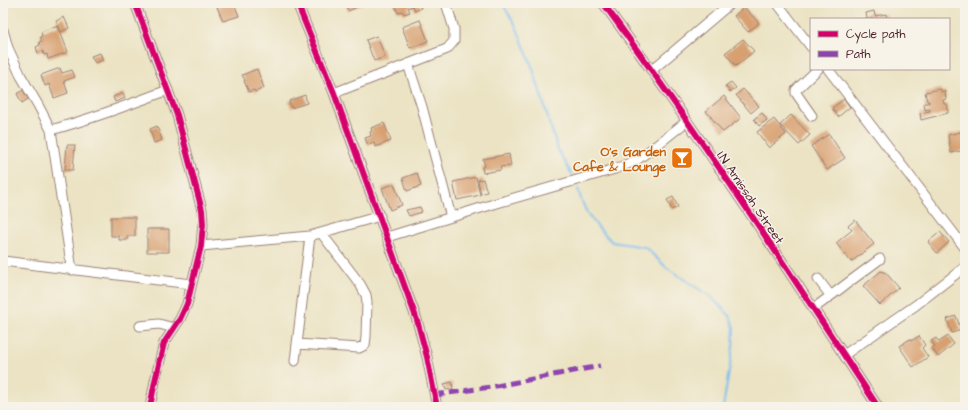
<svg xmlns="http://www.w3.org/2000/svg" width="968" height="410" font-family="'Architects Daughter',sans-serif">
<rect width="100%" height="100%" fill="#f7f3e8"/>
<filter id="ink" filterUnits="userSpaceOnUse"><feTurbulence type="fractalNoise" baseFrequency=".025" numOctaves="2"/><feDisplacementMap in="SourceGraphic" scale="8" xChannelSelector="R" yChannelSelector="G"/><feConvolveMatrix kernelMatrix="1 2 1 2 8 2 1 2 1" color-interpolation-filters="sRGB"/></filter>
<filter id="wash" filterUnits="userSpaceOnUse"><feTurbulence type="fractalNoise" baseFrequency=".012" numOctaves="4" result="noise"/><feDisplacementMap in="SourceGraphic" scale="16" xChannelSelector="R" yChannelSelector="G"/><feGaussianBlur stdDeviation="0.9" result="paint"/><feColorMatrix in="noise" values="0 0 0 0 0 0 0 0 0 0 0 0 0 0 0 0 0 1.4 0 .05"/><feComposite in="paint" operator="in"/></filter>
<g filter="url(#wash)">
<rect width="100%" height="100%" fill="#ebe3c3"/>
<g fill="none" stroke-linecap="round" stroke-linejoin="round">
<path stroke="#79bcef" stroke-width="2" d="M502,3L516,26L533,69L558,150L572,175
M578,189L581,199L587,213L597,226L612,242L645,247L667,268L711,297L730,316L734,327L733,347L723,407"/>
</g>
<g id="blocks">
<path fill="#d8a071" d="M222,3H234L239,16L223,21L217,7L223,5Z
M345,3H366L348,11Z
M394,3H426L420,5L421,8L415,11L413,6L408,8L410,12L404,14L402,11L398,13Z
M744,7L759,23L748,32L734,16Z
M874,11L875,16L886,14L887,19H864L867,18L866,13Z
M64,17L69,28L61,32L56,21Z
M420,20L428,41L410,48L402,27Z
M58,26L68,52L48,59L47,54L44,55L43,51L38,53L36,47L40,45L39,42L42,41L40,37L42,36L41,32L53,27V28Z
M377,36L385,57L374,61L366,40Z
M743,39L754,51L736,66L725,53Z
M100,53L103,60L95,63L91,56Z
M60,68L62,73L72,70L75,77L64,81L68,93L54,98L49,84L45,86L41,75Z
M257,69L264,88L255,92L254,90L249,92L244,81L245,80L242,75Z
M731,82L736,88L730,92L725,86Z
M743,89L759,106L751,113L736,95Z
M941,89V92L945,91L946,99L943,100L944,104H947L948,113L921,120L920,113L930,111V109L925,110L924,103H929V101H927L925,92Z
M23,90L28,99L22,103L17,94Z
M123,93L125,98L115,102L113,97Z
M305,95L307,103L291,108L289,101Z
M724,96L741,118L723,132L706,111Z
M844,99L850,107L838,117L832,108Z
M762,113L767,120L759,126L754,119Z
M791,115L810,135L799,145L780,125Z
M774,119L786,134L769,148L757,132Z
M384,123L391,141L375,147L374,142L368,145L365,138L371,136L370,132L372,131L371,128Z
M157,126L162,140L154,143L150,129Z
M965,131V150L951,153L948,135Z
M829,134L845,158L827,170L811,146Z
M67,145H75L73,170H65Z
M509,154L511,166L500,167L501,170L483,173L482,167L485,166L483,159Z
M417,173L421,186L407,191L403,178Z
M476,177L480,195L457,200L453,182Z
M483,179L487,192L481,194L478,180Z
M394,184L402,205L390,210L382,188Z
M673,197L678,207L672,210L667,200Z
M420,207L422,212L409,216L406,210Z
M111,217H135V236H127V240H119V236H111Z
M855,220L874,244L851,262L836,243L852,230L848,226Z
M147,229H169V252H147Z
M940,232L949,242L937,253L928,242Z
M881,271L886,273L899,288L880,305L863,286Z
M956,316L961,330L952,333L947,319Z
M919,336L925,345L922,348L928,357L913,367L899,346L910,339L911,341Z
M948,336L954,344L938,357L932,348L935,346L931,341L936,338L939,342Z
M452,382L453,389L446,390L444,384Z"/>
</g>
</g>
<g filter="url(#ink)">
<use href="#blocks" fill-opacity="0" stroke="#9a8177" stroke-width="1"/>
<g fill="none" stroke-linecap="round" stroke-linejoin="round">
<g stroke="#9a8177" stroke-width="11">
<path id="minor" d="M135,3L177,115L202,210L203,224L201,246L187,304L180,319L164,343L155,381L150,407
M297,3L334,93L417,320L427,357L437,407
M603,3C699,134 789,271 878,407
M777,3L811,47
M3,30L8,48L21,76L38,105L51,130C91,119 129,105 168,90
M408,64L422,107L451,217
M828,69L965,248
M652,70L731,3
M334,93L447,49L454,41V29L446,3
M812,116L796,93V90L818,69
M51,130L72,270
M387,237L497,203L615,169L635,161L657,145L687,121
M201,246L310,236L380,216
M3,261L191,284
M818,279L830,295
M813,309L880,259
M140,326L159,324L174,328
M297,344L359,348L365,345L366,337L367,302L366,295L360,284L322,234
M844,355L916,305L965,267
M295,361L310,236"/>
</g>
<use href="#minor" stroke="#fff" stroke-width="9"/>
<path stroke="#8e44ad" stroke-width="5" stroke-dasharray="10 5" stroke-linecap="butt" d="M435,395L491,387L600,366"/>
<g stroke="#f7f3e8" stroke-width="8">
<path id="cycleway" d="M135,3L177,115L202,210L203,224L201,246L187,304L180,319L164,343L155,381L150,407
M297,3L334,93L417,320L427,357L437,407
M603,3C699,134 789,271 878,407"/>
</g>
<use href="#cycleway" stroke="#d6006c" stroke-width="6"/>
</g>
</g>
<defs>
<g id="bar-square" transform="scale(1.15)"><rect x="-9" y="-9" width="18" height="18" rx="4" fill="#e8710a" stroke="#f7f3e8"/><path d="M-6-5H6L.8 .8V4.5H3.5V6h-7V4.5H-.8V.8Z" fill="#fff"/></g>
</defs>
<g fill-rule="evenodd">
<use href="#bar-square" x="682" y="158"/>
</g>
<g text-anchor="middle" stroke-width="3" stroke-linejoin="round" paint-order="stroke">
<g font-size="13" font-weight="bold" fill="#c56008" stroke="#f7f3e8" text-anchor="end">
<text x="666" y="156">O's Garden<tspan x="666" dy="15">Cafe &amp; Lounge</tspan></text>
</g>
<g font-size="13" fill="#4a1f2b" stroke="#f7f3e8">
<text transform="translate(751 197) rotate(56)" y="5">I.N Amissah Street</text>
</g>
</g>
<rect width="968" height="410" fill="none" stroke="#f7f3e8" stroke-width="16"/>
<rect x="810" y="18" width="140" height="52" fill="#f7f3e8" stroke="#b29e9c"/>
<rect x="818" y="31" width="20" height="6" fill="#d6006c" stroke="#b29e9c"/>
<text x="846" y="38" font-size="12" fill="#4a1f2b">Cycle path</text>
<rect x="818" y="51" width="20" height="6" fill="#8e44ad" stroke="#b29e9c"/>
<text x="846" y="58" font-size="12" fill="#4a1f2b">Path</text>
</svg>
